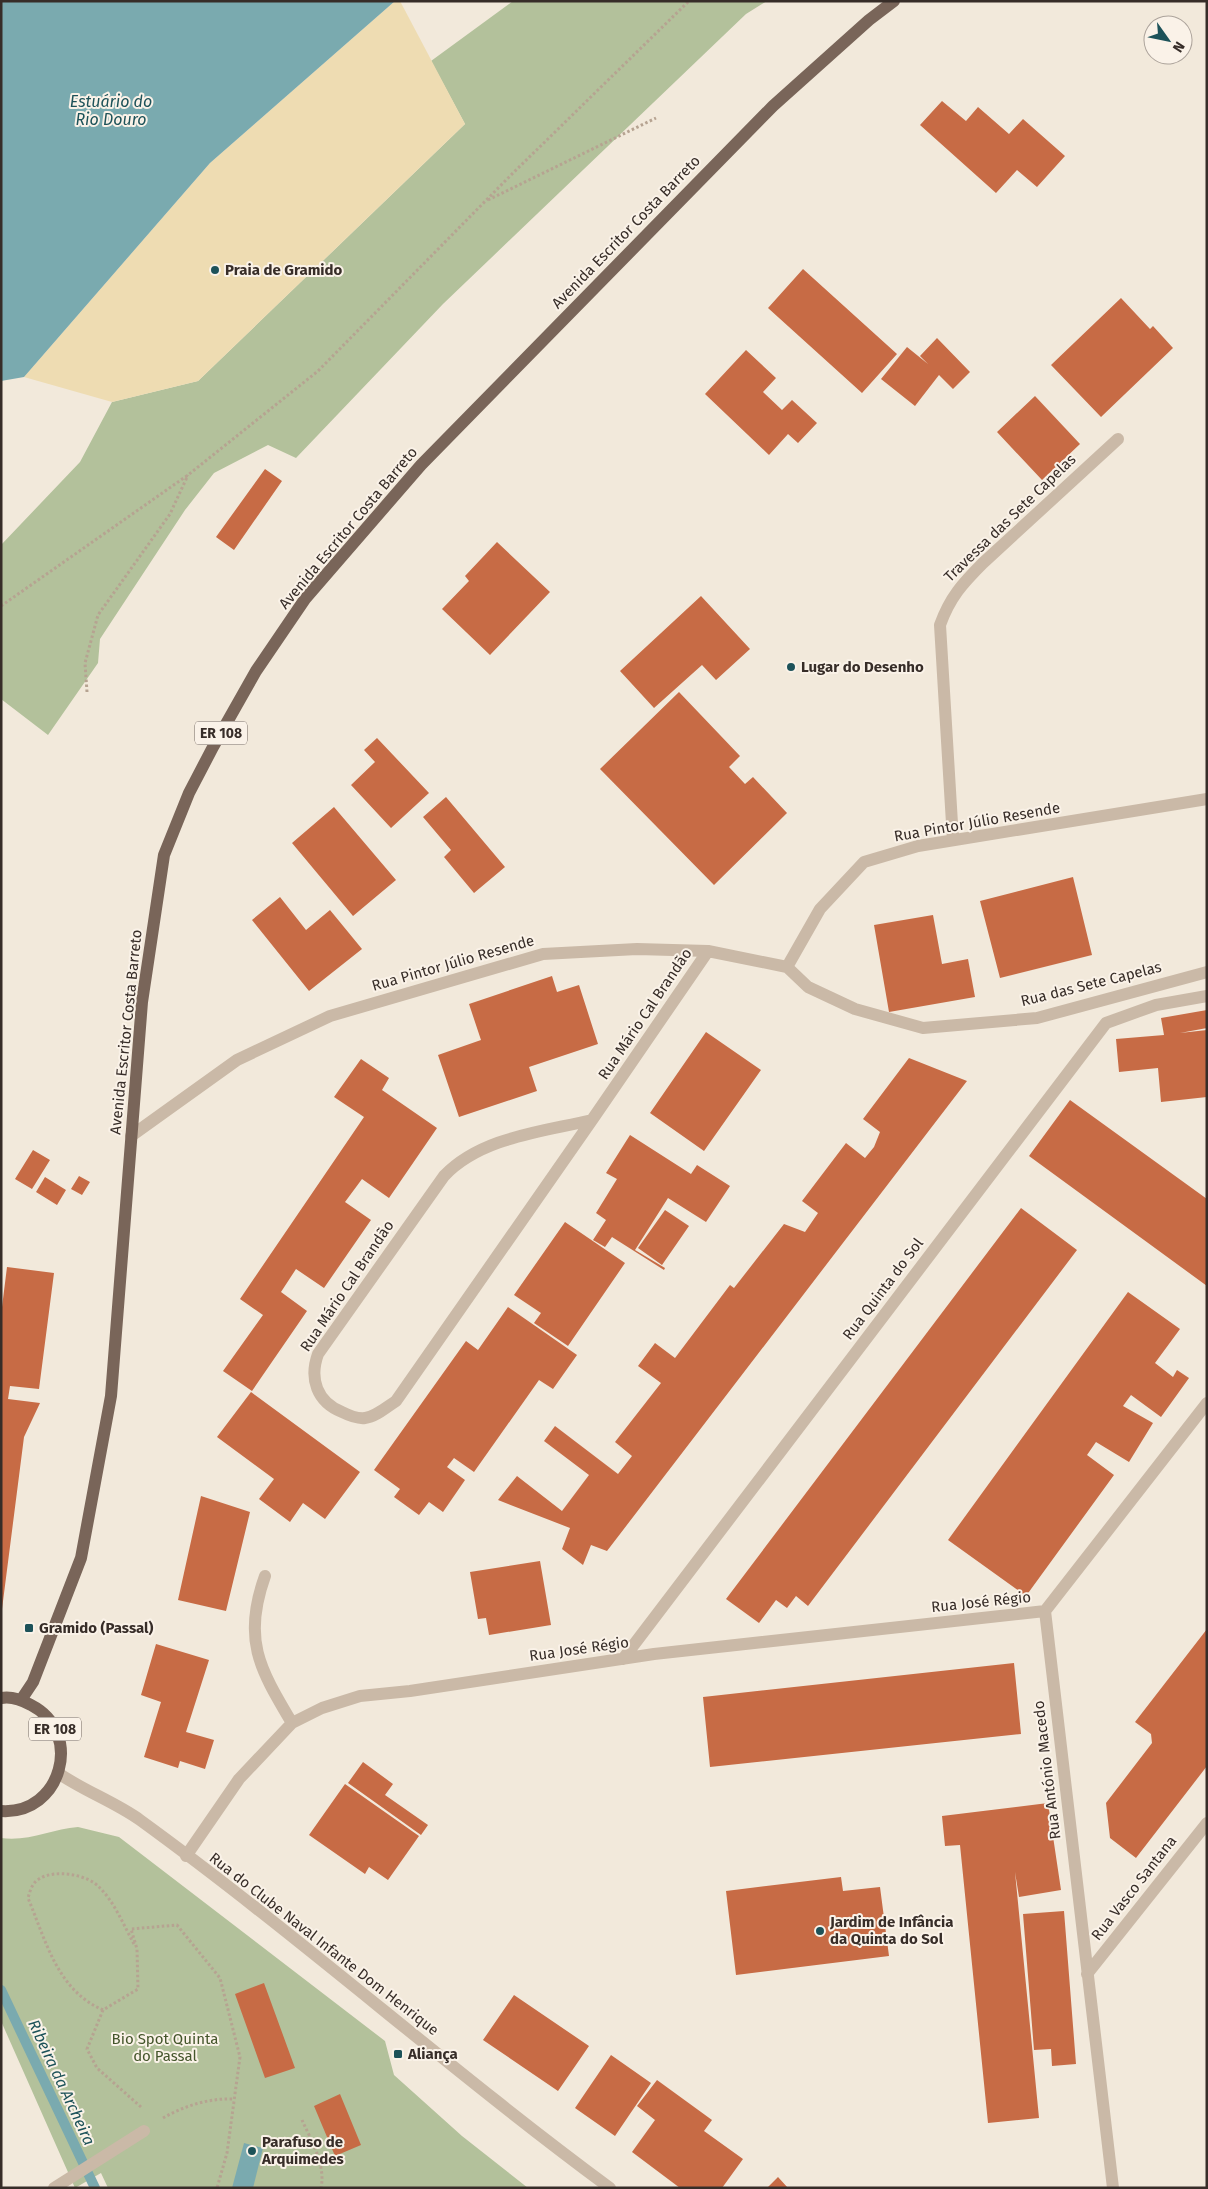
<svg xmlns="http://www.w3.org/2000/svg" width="1208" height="2189" font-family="'Fira Sans',sans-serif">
<rect width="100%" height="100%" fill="#f2e9db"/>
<path fill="#b3c19b" d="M513,1H767L746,14L443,304L296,458L268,445L214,473L185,510L100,639L98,663L48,735L1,699V545L80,462L112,402L198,381L465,124L431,61Z
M78,1827L119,1837L385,2041L394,2075L462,2136L528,2188H108L101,2173L75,2188L1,2021V1838C28,1842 52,1829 78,1827Z"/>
<path fill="#eedcb2" d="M395,1H400L465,124L198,381L112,402L24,377L210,163Z"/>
<path fill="#7aaaaf" d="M1,1H395L210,163L24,377L1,381Z
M244,2143L263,2148L253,2188H232Z"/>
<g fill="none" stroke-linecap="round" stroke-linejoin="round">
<path stroke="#7aaaaf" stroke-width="10" d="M1,1990L95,2188"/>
</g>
<path fill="#c76b45" d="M942,101L966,121L978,107L1009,134L1023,119L1065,156L1037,187L1017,170L996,193L920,125Z
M803,269L897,354L862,393L768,308Z
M1121,298L1150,329L1153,326L1173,348L1101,417L1051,365Z
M937,338L970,372L953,389L939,375L915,406L881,379L907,347L928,364L920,356Z
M746,350L776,378L763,392L782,410L792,400L817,423L798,443L788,434L769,455L705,394Z
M1035,396L1080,444L1042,480L997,432Z
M265,469L282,481L234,550L216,537Z
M497,542L550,592L490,655L442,609L469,581L465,576Z
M701,596L750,649L716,680L702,665L654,708L620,671Z
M679,692L740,756L729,767L745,784L753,777L787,813L714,885L600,769Z
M377,738L429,793L391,828L351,785L375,762L364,750Z
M446,797L505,867L474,893L444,857L451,850L423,817Z
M334,807L396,880L353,916L292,843Z
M1073,877L1092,955L1000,978L980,901Z
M280,897L306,930L330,910L362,949L309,991L252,920Z
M933,915L942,964L968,959L975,997L889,1012L874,925Z
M552,976L557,992L579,985L598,1044L529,1067L537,1091L459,1117L438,1055L481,1040L469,1004Z
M1207,1010V1028L1180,1033L1207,1030V1097L1161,1102L1158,1068L1119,1072L1116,1039L1164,1035L1161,1018Z
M706,1032L761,1070L704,1151L650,1113Z
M909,1058L967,1081L607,1551L591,1545L583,1565L562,1549L570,1528L498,1500L517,1476L562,1511L589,1475L544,1441L555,1426L618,1474L632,1456L615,1442L661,1383L638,1366L655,1343L675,1358L730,1285L734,1288L784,1224L805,1232L818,1213L802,1201L846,1143L865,1158L874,1147L880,1132L863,1119Z
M361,1059L389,1078L382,1090L437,1128L389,1198L362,1179L345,1202L371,1220L324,1288L296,1269L281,1292L307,1311L252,1391L223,1371L263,1315L240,1299L364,1117L334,1097Z
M1070,1100L1207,1199V1286L1029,1156Z
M630,1135L691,1174L697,1165L730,1186L706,1222L668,1198L635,1250L665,1268L664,1270L612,1237L605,1247L593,1240L606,1220L596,1213L617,1179L606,1173Z
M33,1150L50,1160L32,1189L15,1179Z
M79,1176L90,1182L82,1195L71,1189Z
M45,1177L66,1190L57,1205L36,1192Z
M1021,1208L1077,1250L808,1606L796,1596L787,1608L776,1600L759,1623L726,1599Z
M665,1210L689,1226L662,1265L638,1248Z
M565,1222L625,1263L568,1346L534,1323L541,1313L514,1295Z
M7,1267L54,1273L39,1389L10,1386L8,1399L40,1403L24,1437L2,1609L1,1315Z
M1128,1292L1180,1329L1155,1363L1173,1377L1177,1370L1189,1378L1161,1417L1131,1395L1123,1406L1153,1423L1129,1462L1096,1442L1087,1455L1114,1475L1026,1596L948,1540Z
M508,1307L577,1355L553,1389L539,1380L474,1472L454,1458L447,1467L465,1480L443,1512L429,1502L419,1515L394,1497L400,1489L374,1470L466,1341L478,1350Z
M251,1392L360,1472L325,1519L303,1503L290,1522L259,1499L274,1479L217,1437Z
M201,1496L250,1512L226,1611L178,1600Z
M540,1561L551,1625L489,1635L486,1618L478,1619L470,1572Z
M1207,1629V1766L1136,1858L1110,1838L1106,1803L1152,1743L1151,1734L1135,1722Z
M156,1644L209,1660L186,1732L214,1740L205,1769L180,1761L178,1768L144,1757L161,1702L141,1695Z
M1014,1663L1021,1734L710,1767L703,1697Z
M363,1762L393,1784L385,1795L428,1825L421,1835L348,1783Z
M345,1784L419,1836L388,1880L369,1867L365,1874L309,1835Z
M1048,1803L1061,1890L1019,1897L1015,1872L1039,2118L988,2123L960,1845L945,1846L942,1816Z
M841,1877L843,1891L880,1887L889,1956L736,1975L726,1891Z
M1064,1911L1076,2064L1052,2066L1051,2049L1034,2050L1023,1914Z
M264,1983L295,2068L265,2078L235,1994Z
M514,1995L589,2046L558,2091L483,2040Z
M611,2055L651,2083L615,2136L575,2108Z
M657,2080L712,2120L704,2131L743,2159L722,2188H680L632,2152L655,2120L637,2106Z
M340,2094L361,2145L335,2156L314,2106Z
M778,2177L788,2188H767Z"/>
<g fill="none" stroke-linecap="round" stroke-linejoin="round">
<path stroke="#b6a391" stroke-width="3" stroke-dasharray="2.5 2.5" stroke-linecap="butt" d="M488,200L656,118
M1,606L188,475L318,371L511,175L689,1
M87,692L85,663L98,615L170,514L188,475
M103,2010C57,1990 46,1941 28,1898C30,1891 32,1883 39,1879C54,1869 88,1874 100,1888C115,1903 124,1926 134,1944
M141,2107L97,2068L87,2049L103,2010L138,1989L137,1949L131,1929L177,1925L220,1978L240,2057L227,2153L217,2188
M163,2118C184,2106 209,2098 233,2099
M302,2120C311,2140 326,2165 321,2188"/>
<path stroke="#cab9a7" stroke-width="12" d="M54,2188L144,2131"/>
<path stroke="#cab9a7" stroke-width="12" d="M953,840L940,625C950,597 963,583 983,563L1118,439
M787,967L808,987L855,1009L923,1028L1037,1018L1207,972
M592,1120L396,1401C387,1407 375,1417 365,1418C357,1419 348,1415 342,1412C317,1402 309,1379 318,1354L444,1176C481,1137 542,1132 592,1120L708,951
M131,1136L237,1060L330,1016L543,954L637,949L708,951L787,967L820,909L864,862L918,846L1207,799
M265,1576C242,1640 260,1669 292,1723
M623,1659L1106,1023L1156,1005L1207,996
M186,1856L239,1779L292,1723L322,1708L360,1696L410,1691L654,1654L1045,1611
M1087,1974L1207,1823
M1113,2188L1045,1611L1207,1403"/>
<path stroke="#cab9a7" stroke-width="12" d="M58,1773C84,1791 115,1802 140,1820C301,1937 450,2070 610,2188"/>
<path stroke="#796559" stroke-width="12" d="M1,1698C11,1696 22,1700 31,1705C84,1732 62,1815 1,1811
M21,1700L33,1682L81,1558L111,1396L142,1002L164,855L189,793L213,747L256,671L305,599L421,465L773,106L869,20L894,1"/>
</g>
<g fill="#1d5259" stroke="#faf2e8" stroke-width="2">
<circle cx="215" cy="270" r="5"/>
<circle cx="791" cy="667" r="5"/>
<rect x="24" y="1623" width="10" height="10" rx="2.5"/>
<circle cx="820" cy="1931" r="5"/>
<rect x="393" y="2049" width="10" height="10" rx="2.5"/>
<circle cx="252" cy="2151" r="5"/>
</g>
<g text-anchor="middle" stroke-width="4" stroke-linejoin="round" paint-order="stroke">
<g fill="#faf2e8" stroke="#726862" stroke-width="1">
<rect x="195" y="721.5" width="52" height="23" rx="4"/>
<rect x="29" y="1717.5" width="52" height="23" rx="4"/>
</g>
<g font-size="14" font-weight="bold" fill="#372d28">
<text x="221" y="738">ER 108</text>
<text x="55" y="1734">ER 108</text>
</g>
<g font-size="15" fill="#372d28" stroke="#faf2e8">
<text transform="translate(626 232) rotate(-46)" y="5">Avenida Escritor Costa Barreto</text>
<text transform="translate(1010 518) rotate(-44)" y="5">Travessa das Sete Capelas</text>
<text transform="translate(348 528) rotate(-50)" y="5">Avenida Escritor Costa Barreto</text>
<text transform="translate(977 822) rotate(-10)" y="5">Rua Pintor Júlio Resende</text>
<text transform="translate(453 963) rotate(-16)" y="5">Rua Pintor Júlio Resende</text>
<text transform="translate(1091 984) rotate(-14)" y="5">Rua das Sete Capelas</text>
<text transform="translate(645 1014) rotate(-56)" y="5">Rua Mário Cal Brandão</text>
<text transform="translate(126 1032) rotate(-84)" y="5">Avenida Escritor Costa Barreto</text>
<text transform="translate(347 1286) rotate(-56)" y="5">Rua Mário Cal Brandão</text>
<text transform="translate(883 1289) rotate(-53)" y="5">Rua Quinta do Sol</text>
<text transform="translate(981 1602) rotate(-6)" y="5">Rua José Régio</text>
<text transform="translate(579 1649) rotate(-8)" y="5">Rua José Régio</text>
<text transform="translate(1047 1770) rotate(-97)" y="5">Rua António Macedo</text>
<text transform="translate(1134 1888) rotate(-52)" y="5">Rua Vasco Santana</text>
<text transform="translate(324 1944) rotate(38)" y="5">Rua do Clube Naval Infante Dom Henrique</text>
</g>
<g font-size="15" font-weight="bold" fill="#372d28" stroke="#faf2e8" text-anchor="start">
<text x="225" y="275">Praia de Gramido</text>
<text x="801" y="672">Lugar do Desenho</text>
<text x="39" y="1633">Gramido (Passal)</text>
<text x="830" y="1927">Jardim de Infância<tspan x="830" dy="17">da Quinta do Sol</tspan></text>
<text x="408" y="2059">Aliança</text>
<text x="262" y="2147">Parafuso de<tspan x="262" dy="17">Arquimedes</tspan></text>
</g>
<g font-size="15" fill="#44552b" stroke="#faf2e8">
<text x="165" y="2044">Bio Spot Quinta<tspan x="165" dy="17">do Passal</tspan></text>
</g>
<g font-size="16" font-style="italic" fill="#1d5259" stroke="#faf2e8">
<text x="111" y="107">Estuário do<tspan x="111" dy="18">Rio Douro</tspan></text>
<text transform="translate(62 2082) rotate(65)" y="6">Ribeira da Archeira</text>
</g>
</g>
<rect width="1208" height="2189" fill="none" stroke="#372d28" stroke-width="5"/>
<g transform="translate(1168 40) rotate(123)"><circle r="24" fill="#faf2e8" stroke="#aca39b"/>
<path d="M0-4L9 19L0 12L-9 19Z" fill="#1d5259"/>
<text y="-8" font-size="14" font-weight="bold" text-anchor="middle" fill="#372d28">N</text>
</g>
</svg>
